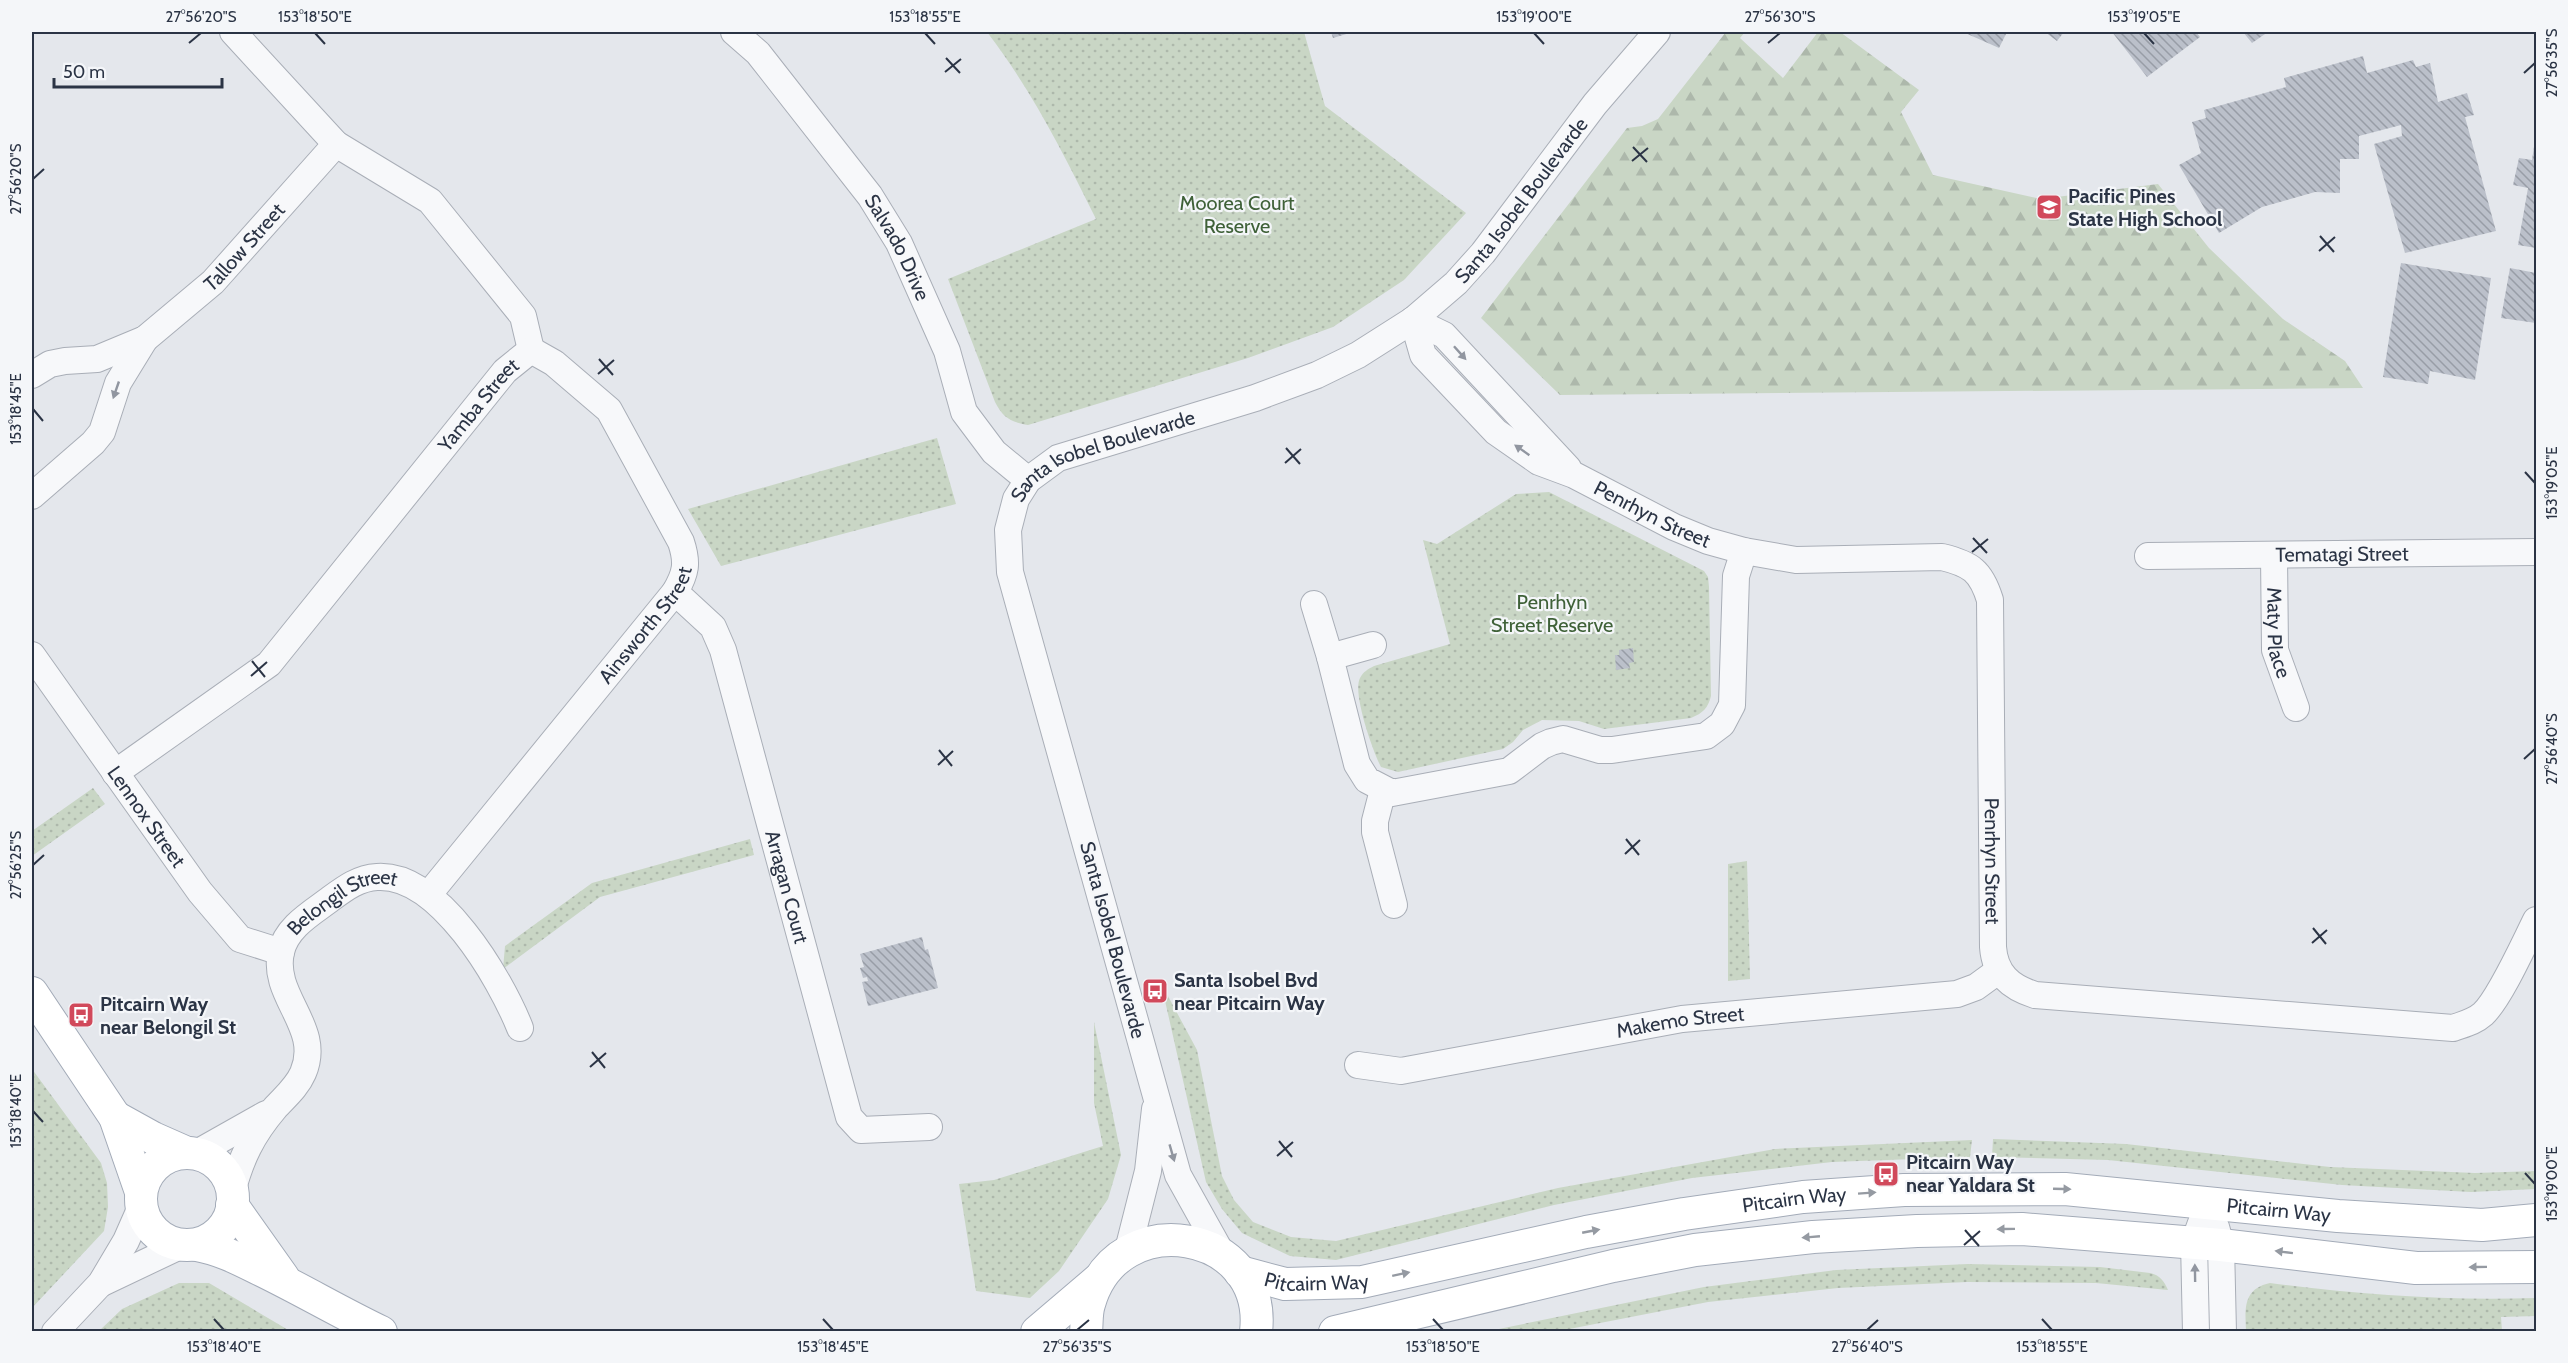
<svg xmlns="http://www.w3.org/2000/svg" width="2568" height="1363" font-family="Cabin,sans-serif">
<defs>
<pattern id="forest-firs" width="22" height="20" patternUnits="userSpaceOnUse" patternTransform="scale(1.5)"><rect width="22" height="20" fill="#c9d6c5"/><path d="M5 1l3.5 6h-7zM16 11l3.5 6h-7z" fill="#adb8ab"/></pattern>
<pattern id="park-dots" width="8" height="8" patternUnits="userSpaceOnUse" patternTransform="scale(1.5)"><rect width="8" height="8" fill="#c9d6c5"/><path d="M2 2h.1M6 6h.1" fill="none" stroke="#adb8ab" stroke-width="1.8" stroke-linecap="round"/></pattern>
<pattern id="building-back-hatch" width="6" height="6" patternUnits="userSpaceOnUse" patternTransform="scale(1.5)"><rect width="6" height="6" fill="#bbc0ca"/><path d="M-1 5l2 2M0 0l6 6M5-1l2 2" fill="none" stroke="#989da6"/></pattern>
</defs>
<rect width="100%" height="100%" fill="#e4e7ec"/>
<path fill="url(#forest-firs)" d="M1726,32H1745L1740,38L1783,78L1818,32H1840L1919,90L1901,112L1933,175L2041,199L2158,184L2209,248L2283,319L2345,361L2363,388L1560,395L1481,318L1627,128L1642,126L1658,119Z"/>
<path fill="url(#park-dots)" d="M987,32H1304L1325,106L1466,213L1404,280L1333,327L1248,358L1028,425C1011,422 1003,418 995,402L948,279L1096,219C1064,154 1031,89 987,32Z
M937,438L956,504L721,566L688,509Z
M1549,492L1704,571L1708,577L1709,587L1711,696C1708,708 1703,713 1691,718L1604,729L1579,721L1542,720L1523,730L1513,742L1503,749L1398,772L1381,767C1373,752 1352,693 1360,678C1363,672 1368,669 1374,666L1450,644L1423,540L1437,544L1516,494Z
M93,788L105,804L32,856V831Z
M750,839L754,855L600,897L503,969L505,946L592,883Z
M1747,861L1750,979L1728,981V864Z
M1161,983L1197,1050L1222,1176L1234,1200L1253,1222L1291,1237L1336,1241L1558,1188L1775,1149L1972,1140L1970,1157L1832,1162L1692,1178L1554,1205L1336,1260L1290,1256L1242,1233L1222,1209L1206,1182Z
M1094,1022L1121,1155L1108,1199L1059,1271L1030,1298L976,1291L959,1184L994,1180L1103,1146L1094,1103Z
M32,1069L101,1163L107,1183L108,1207L104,1231L32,1308Z
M1993,1139L2126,1144L2330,1167L2475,1173L2536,1171V1189L2471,1192L2342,1185L2108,1160L1992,1157Z
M1968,1264L2100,1267L2150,1273C2160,1275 2164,1281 2168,1290L2096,1283L1967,1282L1838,1288L1708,1302L1559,1331H1489L1704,1287L1836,1270Z
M179,1283H209L290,1331H99L122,1309Z
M2270,1283C2358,1295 2448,1301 2536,1298V1316L2501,1317L2502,1331H2246C2245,1308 2243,1289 2270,1283Z"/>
<path fill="url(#building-back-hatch)" d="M1331,32H1353L1333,38Z
M1963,32H2007L1999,48Z
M2045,32H2064L2057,41Z
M2112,32H2196L2200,37L2147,77Z
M2243,32H2268L2252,43Z
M2363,56L2367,73L2413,60L2416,67L2430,63L2438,102L2467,93L2474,115L2465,117L2496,231L2405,253L2374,144L2402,136L2401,125L2359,136V159H2340V193L2315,192L2262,207L2219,233L2179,165L2201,153L2192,122L2206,118L2204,110L2286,87L2284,78Z
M2535,140H2536V248L2518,245L2528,188L2513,185L2519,158L2532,160Z
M2401,263L2491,278L2475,380L2430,371L2428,384L2383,377Z
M2510,268L2536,273V323L2501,318Z
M1633,648L1634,662L1629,663L1630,668L1616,670L1615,655H1619V650Z
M922,937L925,950L928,949L938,988L868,1006L862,982L868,981L867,977L863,978L860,968L864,967L860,954Z"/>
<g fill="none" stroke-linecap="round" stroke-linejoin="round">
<g stroke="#a9aeb7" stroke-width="28">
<g id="minor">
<path d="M233,32L336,144L430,201L523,316L531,350"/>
<path id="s1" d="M734,32L758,53L870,196L899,243L947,351L964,412L994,452L1028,480"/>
<path id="s2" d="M1413,320L1423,355L1496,432L1539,462L1574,475L1674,527L1708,541L1744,551L1796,560L1942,557C1971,564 1981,571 1990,600L1993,947C1995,974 2010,987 2035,995L2453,1028C2464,1024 2474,1022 2483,1014C2500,998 2524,944 2536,920"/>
<path d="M1413,320L1444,335L1568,468"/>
<path id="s3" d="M32,375L50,364L65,361L97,359L145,339L213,282L336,144"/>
<path d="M32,496L93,443L102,432L118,383L145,339"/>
<path id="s4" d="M2274,555L2275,650L2296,708"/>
<path id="s5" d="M2148,556L2536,552"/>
<path id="s6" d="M675,592L713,627L723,650L849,1117L861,1130L929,1127"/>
<path d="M1314,604L1330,657"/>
<path d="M1373,645L1330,657L1357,764L1367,780L1392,793L1509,771L1542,746L1551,742L1563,739L1600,750H1612L1706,736L1722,724L1732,705L1736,576L1744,551"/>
<path id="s7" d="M32,655L200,892L240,939L281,952"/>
<path id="s8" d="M115,773L269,664L505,371L531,350"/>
<path d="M1383,790L1375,821V832L1394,905"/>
<path id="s9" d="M429,894L675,592C686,573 688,563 681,542L609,410L554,363L531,350"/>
<path id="s10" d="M1358,1065L1401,1071L1682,1019L1957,994L1976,987L1998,971"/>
<path d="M195,1154L266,1114"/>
<path id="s11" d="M232,1192C241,1158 252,1135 275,1108C285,1097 297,1087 303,1073C323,1027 271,997 281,952C286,928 310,914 329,900C344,889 358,878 377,877C439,873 500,978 520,1028"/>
<path d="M2216,1227L2221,1245L2223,1332"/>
<path d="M1128,1250L1148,1171L1155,1109"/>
<path id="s12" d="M1222,1254L1178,1175L1010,572L1008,530L1016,499L1028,480L1058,458L1255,398L1317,375L1358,355L1413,320L1456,283L1483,253L1595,104L1657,32"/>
<path d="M102,1283L182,1245"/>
<path d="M55,1332L101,1283L126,1241L141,1207"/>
<path d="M2196,1332L2194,1242L2208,1204"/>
</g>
</g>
<g stroke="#a3abb8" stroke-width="34">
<g id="major">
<path d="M32,993L115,1117L141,1192"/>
<path d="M115,1117L153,1138L187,1153"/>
<circle cx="187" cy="1199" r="46"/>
<path d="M232,1205L283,1277"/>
<path d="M197,1245C219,1249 237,1258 257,1268C299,1288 339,1312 381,1332"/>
<path id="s13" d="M1240,1272L1285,1284L1362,1282L1586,1232L1684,1214L1803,1197L1904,1190L2065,1189L2338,1216L2482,1225L2536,1220"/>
<path d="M1037,1332L1098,1280"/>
<path d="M1086,1332C1087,1323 1086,1313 1089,1304C1117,1203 1268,1229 1256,1332"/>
<path d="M1335,1332L1613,1266L1695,1250L1813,1237L1917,1231L2022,1229L2221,1245L2416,1268L2536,1267"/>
</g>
</g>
<use href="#minor" stroke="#f7f8fa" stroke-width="26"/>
<use href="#major" stroke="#fff" stroke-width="32"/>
</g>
<defs><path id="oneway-solid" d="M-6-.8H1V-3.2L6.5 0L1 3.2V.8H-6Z" transform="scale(1.5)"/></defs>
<g fill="#9196a0">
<use href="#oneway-solid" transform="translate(1460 353) rotate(48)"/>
<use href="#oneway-solid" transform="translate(116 390) rotate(109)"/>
<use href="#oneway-solid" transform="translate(1522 450) rotate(-145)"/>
<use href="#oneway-solid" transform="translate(1172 1153) rotate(74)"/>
<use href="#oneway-solid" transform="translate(2195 1273) rotate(-91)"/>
</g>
<g fill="#959aa2">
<use href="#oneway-solid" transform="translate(2062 1189) rotate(2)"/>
<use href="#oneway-solid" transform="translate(1867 1193) rotate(-4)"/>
<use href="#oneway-solid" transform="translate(2006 1229) rotate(179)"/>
<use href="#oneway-solid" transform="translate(1591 1231) rotate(-11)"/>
<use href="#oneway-solid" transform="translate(1811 1237) rotate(175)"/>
<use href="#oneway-solid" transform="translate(2284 1252) rotate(-173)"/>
<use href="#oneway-solid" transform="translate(2478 1267) rotate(179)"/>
<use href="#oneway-solid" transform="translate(1401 1274) rotate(-12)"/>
</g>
<path fill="none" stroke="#2b3445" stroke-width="2" d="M315,33L325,44M925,33L935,44M1534,33L1544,44M2144,33L2154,44M189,43L201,33M1768,43L1780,33M946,58L960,73M945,72L961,59M2524,73L2535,63M1633,147L1647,162M1632,161L1648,148M33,179L44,169M2320,236L2334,252M2319,251L2335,237M599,359L613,375M598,374L614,360M33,409L43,421M1286,448L1300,464M1285,463L1301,449M2525,472L2535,483M1973,538L1987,553M1972,552L1988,539M252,661L265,677M251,676L267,662M939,750L952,766M2524,759L2535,749M938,765L953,751M1626,839L1639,855M1625,854L1640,840M33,865L44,855M2313,928L2326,944M2312,943L2327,930M592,1052L605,1068M590,1067L606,1053M33,1111L43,1122M1279,1141L1292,1157M1277,1156L1293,1142M2525,1173L2535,1184M1965,1230L1979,1246M1964,1245L1980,1231M214,1319L224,1330M823,1319L833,1330M1433,1319L1443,1330M2042,1319L2052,1330M1077,1330L1089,1320M1867,1330L1878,1320"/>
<defs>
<g id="school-square" transform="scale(1.35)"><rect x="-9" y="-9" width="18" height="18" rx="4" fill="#d1495b" stroke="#f4f6f9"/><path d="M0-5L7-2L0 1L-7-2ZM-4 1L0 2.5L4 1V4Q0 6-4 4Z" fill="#fff"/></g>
<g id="bus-square" transform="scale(1.35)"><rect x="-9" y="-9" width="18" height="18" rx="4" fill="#d1495b" stroke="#f4f6f9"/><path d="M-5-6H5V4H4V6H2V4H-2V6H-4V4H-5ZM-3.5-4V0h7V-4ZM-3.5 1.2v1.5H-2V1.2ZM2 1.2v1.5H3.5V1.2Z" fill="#fff"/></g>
</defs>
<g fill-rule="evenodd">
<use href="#school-square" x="2049" y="207"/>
<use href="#bus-square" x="1155" y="991"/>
<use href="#bus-square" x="81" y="1015"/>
<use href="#bus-square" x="1886" y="1174"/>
</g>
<g text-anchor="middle" stroke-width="4.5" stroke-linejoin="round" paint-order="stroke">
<g font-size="20" font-weight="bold" fill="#2b3445" stroke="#f4f6f9" text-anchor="start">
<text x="2068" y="203">Pacific Pines<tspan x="2068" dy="23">State High School</tspan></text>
<text x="1174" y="987">Santa Isobel Bvd<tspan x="1174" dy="23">near Pitcairn Way</tspan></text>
<text x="100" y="1011">Pitcairn Way<tspan x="100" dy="23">near Belongil St</tspan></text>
<text x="1906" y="1169">Pitcairn Way<tspan x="1906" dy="23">near Yaldara St</tspan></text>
</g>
<g font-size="20" fill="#2b3445" stroke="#f4f6f9">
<text dy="7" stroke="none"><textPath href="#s12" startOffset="1395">Santa Isobel Boulevarde</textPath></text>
<text dy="7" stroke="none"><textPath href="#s3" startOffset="256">Tallow Street</textPath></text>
<text dy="7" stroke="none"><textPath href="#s1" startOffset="272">Salvado Drive</textPath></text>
<text dy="7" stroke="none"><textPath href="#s8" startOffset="522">Yamba Street</textPath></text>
<text dy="7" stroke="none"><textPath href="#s12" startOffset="891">Santa Isobel Boulevarde</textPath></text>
<text dy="7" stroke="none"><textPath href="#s2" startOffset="320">Penrhyn Street</textPath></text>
<text dy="7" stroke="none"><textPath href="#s5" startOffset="194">Tematagi Street</textPath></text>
<text dy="7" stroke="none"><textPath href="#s9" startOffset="346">Ainsworth Street</textPath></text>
<text dy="7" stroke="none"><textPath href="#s4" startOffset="78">Maty Place</textPath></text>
<text dy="7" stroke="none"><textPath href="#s7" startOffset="198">Lennox Street</textPath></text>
<text dy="7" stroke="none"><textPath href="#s2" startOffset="948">Penrhyn Street</textPath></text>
<text dy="7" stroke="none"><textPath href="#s6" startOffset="322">Arragan Court</textPath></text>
<text dy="7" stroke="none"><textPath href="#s11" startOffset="352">Belongil Street</textPath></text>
<text transform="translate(1113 940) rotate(75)" y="7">Santa Isobel Boulevarde</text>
<text dy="7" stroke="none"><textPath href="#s10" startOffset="327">Makemo Street</textPath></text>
<text dy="7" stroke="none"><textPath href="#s13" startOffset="564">Pitcairn Way</textPath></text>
<text dy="7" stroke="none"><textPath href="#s13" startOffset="1050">Pitcairn Way</textPath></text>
<text dy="7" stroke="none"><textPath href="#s13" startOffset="78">Pitcairn Way</textPath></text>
</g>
<g font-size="20" fill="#3f6138" stroke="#f4f6f9">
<text x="1237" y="210">Moorea Court<tspan x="1237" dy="23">Reserve</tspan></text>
<text x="1552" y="609">Penrhyn<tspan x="1552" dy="23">Street Reserve</tspan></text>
</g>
</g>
<rect width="2568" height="1363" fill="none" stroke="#f4f6f9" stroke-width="66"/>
<path d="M54 78v9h168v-9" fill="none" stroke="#2b3445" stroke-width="3"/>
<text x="63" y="78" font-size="18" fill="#2b3445" stroke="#f4f6f9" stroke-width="4.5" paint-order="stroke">50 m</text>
<rect x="33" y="33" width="2502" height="1297" fill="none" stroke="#2b3445" stroke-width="2"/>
<g font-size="15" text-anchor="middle" fill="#2b3445">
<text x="201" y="22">27°56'20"S</text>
<text x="315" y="22">153°18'50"E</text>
<text x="925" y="22">153°18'55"E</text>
<text x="1534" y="22">153°19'00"E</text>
<text x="1780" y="22">27°56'30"S</text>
<text x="2144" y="22">153°19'05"E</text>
<text transform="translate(2552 63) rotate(-90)" y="5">27°56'35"S</text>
<text transform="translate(16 179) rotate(-90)" y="5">27°56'20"S</text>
<text transform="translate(16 409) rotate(-90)" y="5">153°18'45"E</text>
<text transform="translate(2552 483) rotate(-90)" y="5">153°19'05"E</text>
<text transform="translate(2552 749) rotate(-90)" y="5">27°56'40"S</text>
<text transform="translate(16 865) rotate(-90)" y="5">27°56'25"S</text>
<text transform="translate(16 1111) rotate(-90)" y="5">153°18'40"E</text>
<text transform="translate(2552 1184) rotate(-90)" y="5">153°19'00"E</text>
<text x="224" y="1352">153°18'40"E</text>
<text x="833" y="1352">153°18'45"E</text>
<text x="1077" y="1352">27°56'35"S</text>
<text x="1443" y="1352">153°18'50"E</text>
<text x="1867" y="1352">27°56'40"S</text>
<text x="2052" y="1352">153°18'55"E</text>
</g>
</svg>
